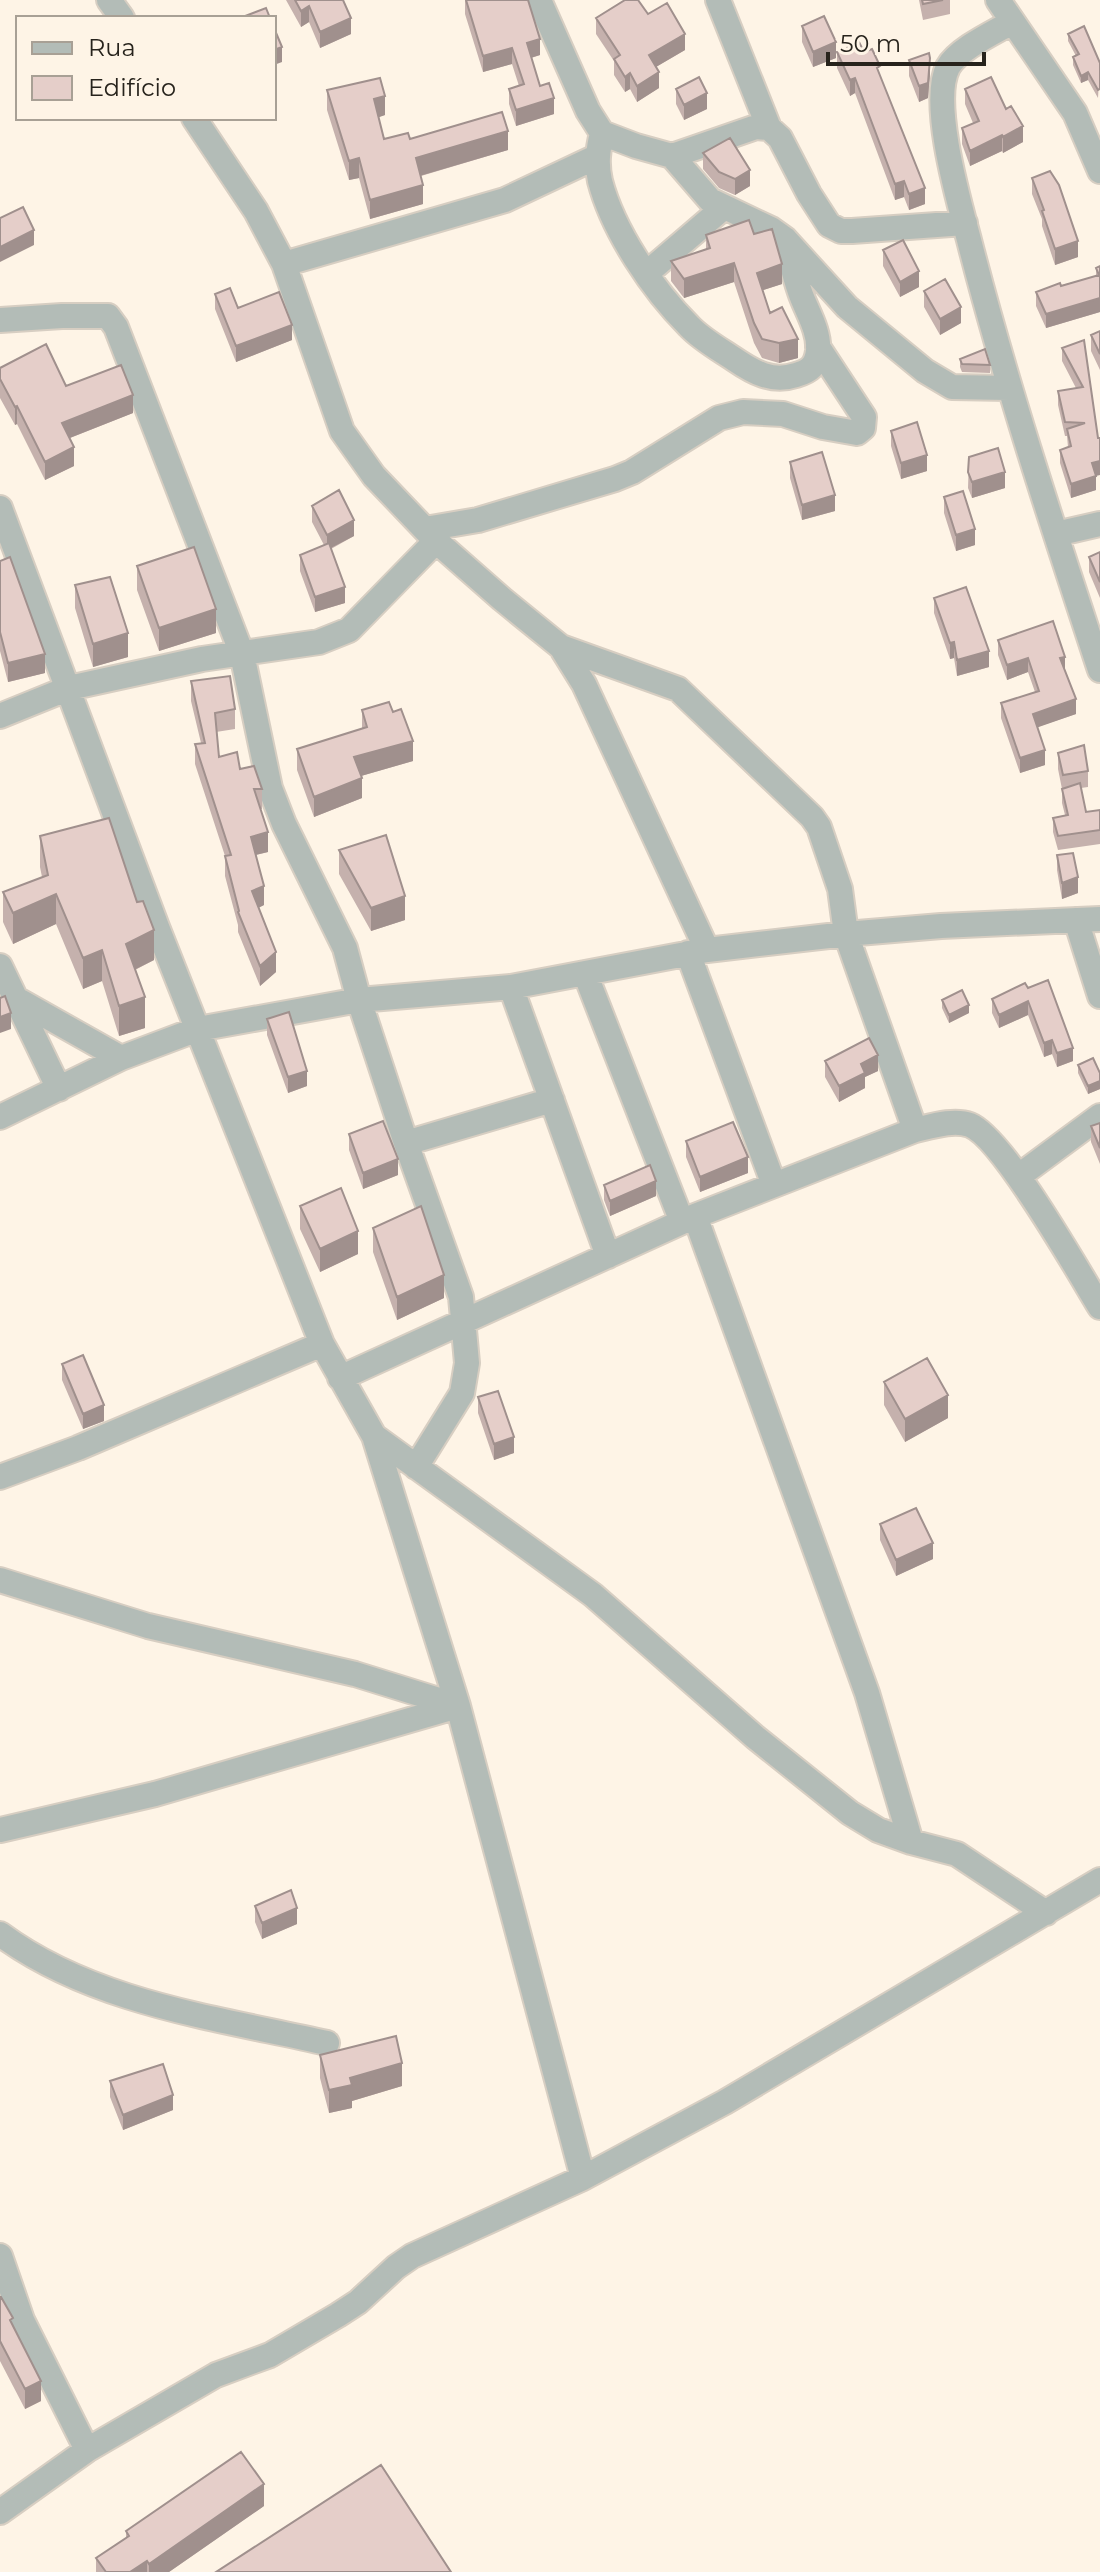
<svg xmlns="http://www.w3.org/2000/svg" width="1100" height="2572" font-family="Montserrat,sans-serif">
<rect width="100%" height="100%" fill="#fef4e6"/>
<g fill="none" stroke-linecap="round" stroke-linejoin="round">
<g stroke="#d7cec2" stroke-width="28">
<path id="minor" d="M109,0L122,18
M539,0L588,111L602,133L636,146L672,156L756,127L769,128
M718,0L769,128L780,138L809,194L829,225L841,231H852L965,223
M998,0L1075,113L1100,171
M1012,22C995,32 958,49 948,67C930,102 959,202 969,240C1006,385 1053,527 1100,670
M194,118L256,211L284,264L342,431L374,476L436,541L502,599L561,647L584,684L707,950
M602,133C598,150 596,163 600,181C613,231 653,290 689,326C701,339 719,349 734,359C753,372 772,383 796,375C810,371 816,366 818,351C820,331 806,310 800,292C794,275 790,257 785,239
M672,156L710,200L771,229L785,239L847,307L925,371L952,387L1009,388
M284,264L505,200L596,157
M647,273L723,208
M0,320L62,316H108L116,327L242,654L270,788L284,824L345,948L359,1000L406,1143L461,1297L467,1363L462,1393L416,1467
M0,508L157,927L322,1344L374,1436L458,1706L583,2178
M425,529L478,520L615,479L632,472L719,418L743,412L783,414L823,427L857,433L863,428L864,417L818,347
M1056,534L1100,524
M561,647L678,689L812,817L819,827L840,889L846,934L915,1130
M0,716L69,688L202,659L319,642L349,630L436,541
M1076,920L1100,996
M688,953L774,1185
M0,966L59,1089
M585,973L682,1222
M511,987L608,1256
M18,1000L121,1058
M0,1117L121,1058L198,1029L359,1000L511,987L707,950L846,934L941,926L1100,919
M406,1143L552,1100
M1019,1176L1100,1116
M695,1216L867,1693L911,1842
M340,1378L695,1216L915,1130C932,1126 954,1119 970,1125C1003,1138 1078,1271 1100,1307
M374,1436L593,1595L755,1737L850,1813L878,1830L911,1842L957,1854L1046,1913
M0,1477L78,1448L322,1344
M0,1580L148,1626L355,1674L458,1706
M0,1830L155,1794L458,1706
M0,1934C93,2003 217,2018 327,2043
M0,2256L22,2320L87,2450
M0,2512L87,2450L216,2375L270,2355L338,2315L358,2302L396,2267L412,2256L583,2178L725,2102L1100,1880"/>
</g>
<use href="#minor" stroke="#b3bcb7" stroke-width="24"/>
</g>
<path fill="#c5b1ad" d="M286,0H343L351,34L320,48L309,22L301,27Z
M465,0H528L540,55L531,58L540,86L554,114L516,126L509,104V89L519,86L512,64L483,72L465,14Z
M919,0H950V14L923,20Z
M648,14L685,50L656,67L659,88L637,102L630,89L625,92L614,75V61L596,34V18Z
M802,26L836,58L813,67L802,42Z
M1068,34L1100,63L1098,98L1088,80L1081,83L1073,65V57L1076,56L1068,41Z
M837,52H864L925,204L909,210L904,197L895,200L855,93L850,96L837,68Z
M909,60L930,73L928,98L919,102L909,76Z
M676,89L707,109L684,120L676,104Z
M965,89L1006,109L1023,142L1003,153L1002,151L970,166L962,144V128L973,123L965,104Z
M327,90L385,115L378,117L384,139H410L508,150L421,176L423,204L370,219L359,178L349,180L327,110Z
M703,153L750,186L735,195L719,188L703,169Z
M1032,178L1078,257L1055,265L1042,226V219L1032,194Z
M754,234L782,284L763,290L770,313L798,358L779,363L762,358L754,343L734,282L684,298L671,281V261L706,250V235Z
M883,250L919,287L900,297L883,266Z
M1100,266V312L1046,328L1036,306V292L1096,276V268Z
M924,291L961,323L940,335L924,307Z
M215,294L238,308L292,340L236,362L215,309Z
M1100,331V370L1091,351V335Z
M1084,340L1096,476V490L1071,498L1060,463V450L1068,447L1067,436H1065L1058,405V391L1076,388L1062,361V348Z
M960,359L990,365V373L962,372L960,367Z
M0,368L66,386L133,413L70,438L74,466L45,480L17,424L15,425L0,398Z
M891,431L927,471L901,479L891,446Z
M969,457L1005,488L972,498L968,488Z
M790,462L835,511L802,520L790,478Z
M944,497L975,545L956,551L944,513Z
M312,506L354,536L331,549L345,603L315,612L300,571V555L324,545L312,522Z
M1100,552V598L1089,572V557Z
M0,561L45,673L8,682L0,651Z
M137,566L216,633L159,651L137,590Z
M75,585L128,657L93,667L75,608Z
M934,598L989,667L957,676L954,658L950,659L934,613Z
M998,640L1065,671L1076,714L1037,727L1045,765L1020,773L1001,718V703L1035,692L1028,672L1007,680L998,655Z
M191,681L235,709V729L216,732L219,757L240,769L262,789V809H260L268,852L256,855L264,905L258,908L276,972L260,986L238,932V925L225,876V856L195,764V744L201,743L191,701Z
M362,710L413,761L361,776L362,798L314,817L297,770V749L362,729Z
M1058,753L1088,771V787L1081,788L1086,812L1100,810V844L1058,850L1053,832V818L1065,815L1062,803V789L1058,769Z
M40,836L154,960L135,970L145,1028L119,1036L102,981L83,989L56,924L13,944L3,922V892L42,877L40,867Z
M339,850L405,920L371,931L339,874Z
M1057,855L1078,893L1062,899L1057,870Z
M1025,983L1073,1061L1057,1067L1052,1054L1044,1057L1028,1015L999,1028L992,1013V999Z
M942,1000L969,1013L949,1023L942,1008Z
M267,1019L307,1086L288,1093L267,1035Z
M825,1061L878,1071L865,1077V1088L839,1102L825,1077Z
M1078,1065L1100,1073V1089L1088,1094L1078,1073Z
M1100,1123V1164L1091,1142V1126Z
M349,1134L398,1175L363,1189L349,1150Z
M686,1141L748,1173L700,1192L686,1157Z
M604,1185L656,1196L610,1216L604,1200Z
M300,1206L358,1254L320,1272L300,1229Z
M373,1228L444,1298L397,1320L373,1252Z
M62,1364L104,1421L83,1429L62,1380Z
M884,1382L948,1418L905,1442L884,1405Z
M478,1397L514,1453L494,1460L478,1413Z
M880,1524L933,1559L896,1576L880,1540Z
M255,1906L297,1924L262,1939L255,1922Z
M320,2055L402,2086L352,2101V2108L329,2113L320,2078Z
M110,2081L173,2110L123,2130L110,2097Z
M0,2297L13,2327L41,2401L25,2409L0,2361Z
M264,2506L169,2572H96V2558L126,2538V2531Z"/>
<path fill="#a0908d" d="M309,6V22L301,27V11Z
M351,18V34L320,48V32Z
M685,34V50L649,71V55Z
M540,39V55L527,59V43Z
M836,42V58L813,67V52Z
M282,47V62L274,65V50Z
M512,48V64L483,72V56Z
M930,58V73L928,98L919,102V86Z
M659,72V88L637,102V86Z
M1088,72V80L1081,83V76Z
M630,73V89L625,92V77Z
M855,78V93L850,96V80Z
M707,93V109L684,120V105Z
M385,96V115L374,119V99Z
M554,98V114L516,126V110Z
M1023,126V142L1003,153V137Z
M508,131V150L416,177V158Z
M1002,135V151L970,166V151Z
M359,158V178L349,180V161Z
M750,170V186L735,195V179Z
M904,181V197L895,200V184Z
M423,185V204L370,219V200Z
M925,188V204L909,210V194Z
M34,230V245L0,262V247Z
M1078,241V257L1055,265V249Z
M734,263V282L684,298V279Z
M782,264V284L757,292V273Z
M919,271V287L900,297V282Z
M1100,298V312L1046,328V314Z
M961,307V323L940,335V319Z
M292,325V340L236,362V346Z
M798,339V358L779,363V343Z
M133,395V413L62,441V423Z
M17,406V424L15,425V407Z
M74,447V466L45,480V462Z
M927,455V471L901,479V463Z
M1100,461V475L1092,477V463Z
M1005,472V488L972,498V482Z
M1096,476V490L1071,498V484Z
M835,495V511L802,520V505Z
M354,520V536L327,550V535Z
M975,529V545L956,551V535Z
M345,587V603L315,612V597Z
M216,609V633L159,651V628Z
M128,633V657L93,667V644Z
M954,642V658L950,659V643Z
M989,651V667L957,676V660Z
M45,654V673L8,682V663Z
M1065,657V671L1060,658Z
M1028,658V672L1007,680V665Z
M1076,699V714L1033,729V714Z
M413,741V761L354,778V757Z
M1045,750V765L1020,773V758Z
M362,778V798L314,817V797Z
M268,832V852L251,856V837Z
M1078,877V893L1062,899V883Z
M264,886V905L252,911V891Z
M56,894V924L13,944V913Z
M405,896V920L371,931V908Z
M154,930V960L126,974V944Z
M102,950V981L83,989V958Z
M276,952V972L260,986V966Z
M145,997V1028L119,1036V1006Z
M1028,1001V1015L999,1028V1015Z
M969,1005V1013L949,1023V1015Z
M11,1013V1029L0,1033V1017Z
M1052,1040V1054L1044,1057V1043Z
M1073,1048V1061L1057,1067V1053Z
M878,1055V1071L865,1077V1088L839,1102V1086L861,1064Z
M307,1071V1086L288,1093V1077Z
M1100,1081V1089L1088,1094V1086Z
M748,1157V1173L700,1192V1177Z
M398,1159V1175L363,1189V1173Z
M656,1181V1196L610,1216V1201Z
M358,1231V1254L320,1272V1249Z
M444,1275V1298L397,1320V1297Z
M948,1395V1418L905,1442V1419Z
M104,1405V1421L83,1429V1414Z
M514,1437V1453L494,1460V1444Z
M933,1543V1559L896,1576V1560Z
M297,1908V1924L262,1939V1923Z
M402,2063V2086L352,2101V2108L329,2113V2090L350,2078Z
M173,2095V2110L123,2130V2115Z
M41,2381V2401L25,2409V2389Z
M264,2484V2506L169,2572H149V2564Z
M147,2561V2572H130Z"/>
<path fill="#e5cec9" stroke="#a0908d" stroke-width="2" d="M295,0H343L351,18L320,32L309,6L301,11Z
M466,0H528L540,39L527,43L540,86L549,83L554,98L516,110L509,89L524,84L512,48L483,56Z
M625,0H638L648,14L667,3L685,34L649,55L659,72L637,86L630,73L625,77L614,59L620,55L596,18Z
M922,0H943L923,4Z
M266,8L270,18H240Z
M824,16L836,42L813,52L802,26Z
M1084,26L1100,63V89L1098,90L1088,72L1081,76L1073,57L1079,54L1068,34Z
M274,28L282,47L274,50Z
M859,42L864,52L872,49L880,66L877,68L925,188L909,194L904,181L895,184L855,78L850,80L837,52Z
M929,53L930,58L928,83L919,86L909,60Z
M699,77L707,93L684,105L676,89Z
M991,77L1006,109L1011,106L1023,126L1003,137L1002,135L970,151L962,128L979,121L965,89Z
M380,78L385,96L374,99L384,139L408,133L410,139L502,112L508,131L416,158L423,185L370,200L359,158L349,161L327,90Z
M730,138L750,170L735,179L719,172L703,153Z
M1050,171L1059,185L1078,241L1055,249L1042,211L1044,210L1032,178Z
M23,207L34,230L0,247V218Z
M749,220L754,234L772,229L782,264L757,273L770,313L782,307L798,339L779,343L762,339L754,323L734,263L684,279L671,261L710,248L706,235Z
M903,240L919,271L900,282L883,250Z
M1100,266V298L1046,314L1036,292L1060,283L1061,286L1099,275L1096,268Z
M945,279L961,307L940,319L924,291Z
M230,288L238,308L279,292L292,325L236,346L215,294Z
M1100,331V354L1091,335Z
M1084,340L1098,438H1100V461L1092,463L1096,476L1071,484L1060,450L1071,446L1067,429L1085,423L1065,422L1058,391L1083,387L1062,348Z
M46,344L66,386L121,365L133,395L62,423L74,447L45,462L17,406L15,407L0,379V368Z
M985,349L990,365L962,364L960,359Z
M917,422L927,455L901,463L891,431Z
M998,448L1005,472L972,482L968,472L969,457Z
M822,452L835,495L802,505L790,462Z
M339,490L354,520L327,535L312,506Z
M963,491L975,529L956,535L944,497Z
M329,543L345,587L315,597L300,555Z
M194,547L216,609L159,628L137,566Z
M1100,552V582L1089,557Z
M10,557L45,654L8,663L0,632V561Z
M110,577L128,633L93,644L75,585Z
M966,587L989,651L957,660L954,642L950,643L934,598Z
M1053,621L1065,657L1060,658L1076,699L1033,714L1045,750L1020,758L1001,703L1039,691L1028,658L1007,665L998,640Z
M230,676L235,709L215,713L219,757L237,752L240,769L254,766L262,789H254L268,832L251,837L264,886L252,891L276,952L260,966L238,912L239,911L225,856L231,855L195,744L205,743L191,681Z
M389,702L393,712L401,709L413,741L354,757L362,778L314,797L297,749L367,727L362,710Z
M1084,745L1088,771L1063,775L1058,753Z
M1080,783L1086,812L1100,810V830L1058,836L1053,818L1068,815L1062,789Z
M109,818L137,902L143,901L154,930L126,944L145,997L119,1006L102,950L83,958L56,894L13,913L3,892L48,875L40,836Z
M386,835L405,896L371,908L339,850Z
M1073,853L1078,877L1062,883L1057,855Z
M1048,980L1073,1048L1057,1053L1052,1040L1044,1043L1028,1001L999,1015L992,999L1025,983L1028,988Z
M962,990L969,1005L949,1015L942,1000Z
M5,996L11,1013L0,1017V998Z
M289,1012L307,1071L288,1077L267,1019Z
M869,1038L878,1055L861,1064L865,1073L839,1086L825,1061Z
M1093,1058L1100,1073V1081L1088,1086L1078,1065Z
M383,1121L398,1159L363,1173L349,1134Z
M733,1122L748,1157L700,1177L686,1141Z
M1100,1123V1148L1091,1126Z
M650,1165L656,1181L610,1201L604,1185Z
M341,1188L358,1231L320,1249L300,1206Z
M421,1206L444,1275L397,1297L373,1228Z
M83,1355L104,1405L83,1414L62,1364Z
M927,1358L948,1395L905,1419L884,1382Z
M498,1391L514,1437L494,1444L478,1397Z
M916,1508L933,1543L896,1560L880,1524Z
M291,1890L297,1908L262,1923L255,1906Z
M396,2036L402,2063L350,2078L352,2085L329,2090L320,2055Z
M163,2064L173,2095L123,2115L110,2081Z
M0,2297H1L13,2318L10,2320L41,2381L25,2389L0,2341Z
M241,2452L264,2484L149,2564L147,2561L130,2572H106L96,2558L129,2536L126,2531Z
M381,2465L451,2572H216Z"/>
<rect x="16" y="16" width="260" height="104" fill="#fef4e6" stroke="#a8a095" stroke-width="2"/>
<rect x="32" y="42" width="40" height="12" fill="#b3bcb7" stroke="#a8a095" stroke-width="2"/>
<text x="88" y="56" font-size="24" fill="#27231c">Rua</text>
<rect x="32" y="76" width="40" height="24" fill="#e5cec9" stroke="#a8a095" stroke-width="2"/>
<text x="88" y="96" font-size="24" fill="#27231c">Edifício</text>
<path d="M828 52v12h156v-12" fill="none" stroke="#27231c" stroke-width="4"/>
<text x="840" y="52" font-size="24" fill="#27231c" stroke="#fef4e6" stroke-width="6" paint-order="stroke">50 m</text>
</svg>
